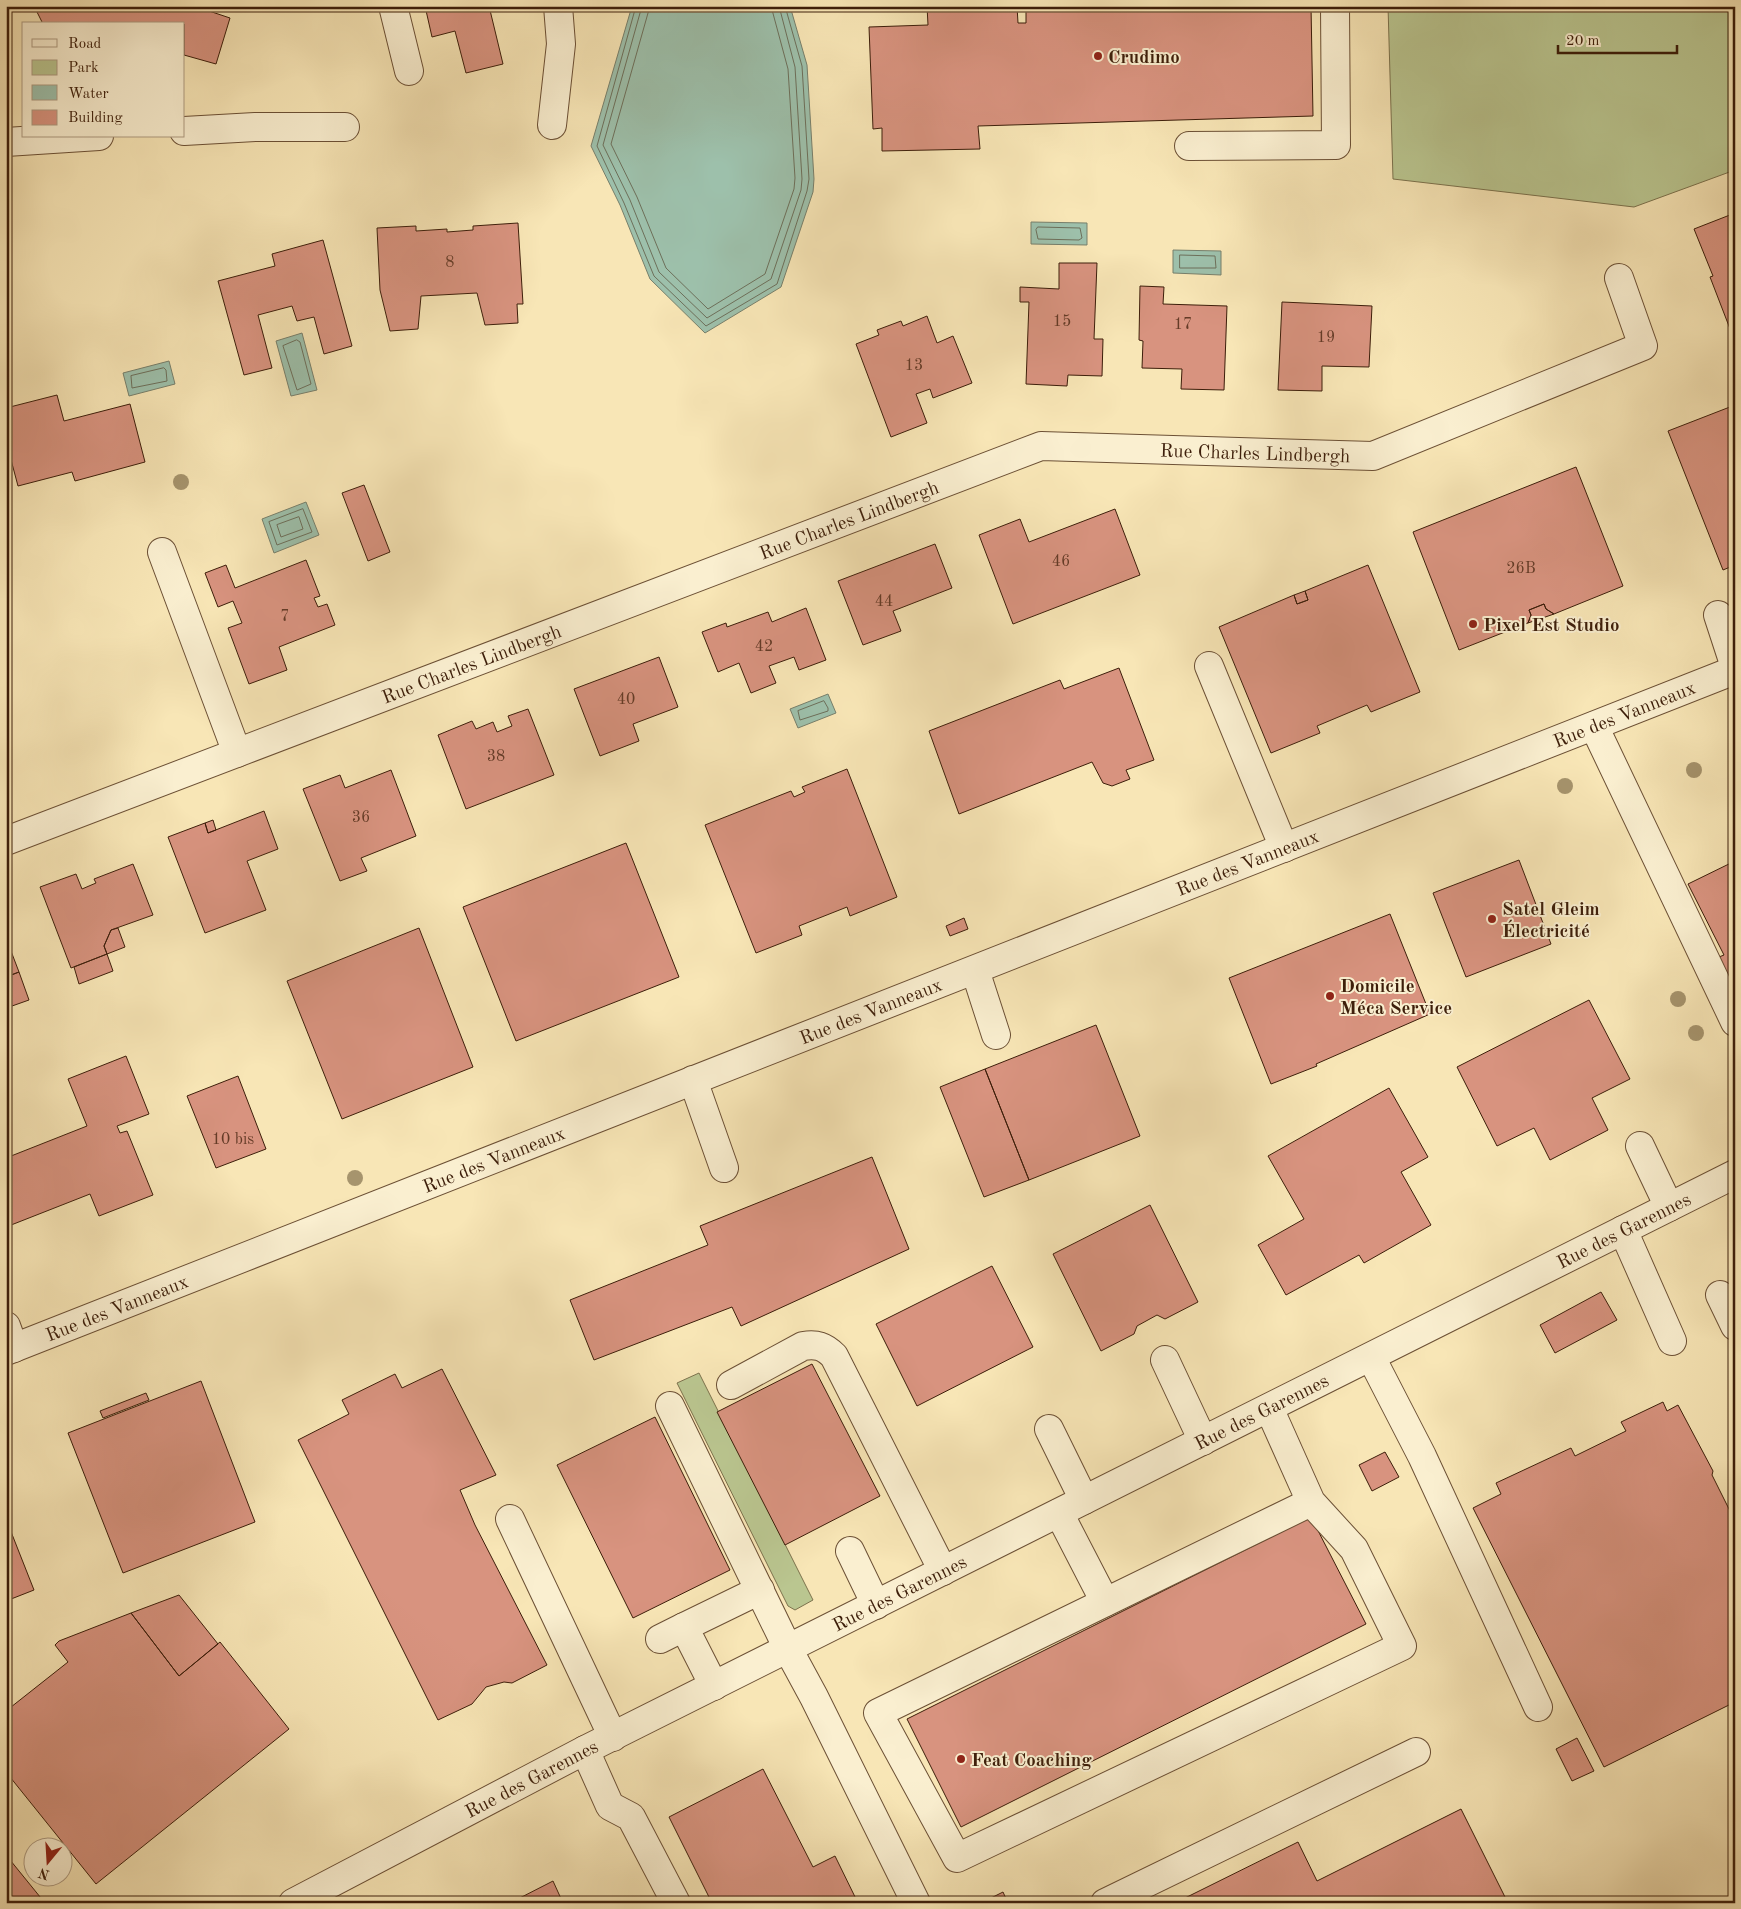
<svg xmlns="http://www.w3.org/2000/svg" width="1741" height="1909" font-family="'Old Standard TT',serif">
<rect width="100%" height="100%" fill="#f8e6b6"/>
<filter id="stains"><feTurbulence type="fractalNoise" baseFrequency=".004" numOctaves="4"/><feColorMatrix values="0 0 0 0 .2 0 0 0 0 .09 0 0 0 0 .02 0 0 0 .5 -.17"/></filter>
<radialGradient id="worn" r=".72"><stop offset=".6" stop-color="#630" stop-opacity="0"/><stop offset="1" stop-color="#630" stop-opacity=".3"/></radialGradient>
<path fill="#bac690" stroke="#7c724d" d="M1388,6H1735V170L1634,207L1393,179Z
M699,1373L813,1600L795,1610L788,1606L677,1383Z"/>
<path fill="#9dc0ab" stroke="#777f6b" d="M632,6H790L807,65L814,179L813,192L781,287L705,333L650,279L620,205L591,146Z
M1031,222L1087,223V245L1031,244Z
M1173,250L1221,251V275L1173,273Z
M302,333L317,390L291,396L276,341Z
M169,361L175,384L129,396L123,373Z
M306,502L319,535L274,553L262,519Z
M828,694L836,713L798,728L790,709Z"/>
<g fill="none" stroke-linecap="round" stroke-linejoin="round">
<path stroke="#6d6f5a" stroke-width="1" d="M636,6L597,146L624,203L654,276L706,326L777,284L807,191L809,179L802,66L785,6
M642,6L603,145L630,200L659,272L707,318L771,279L801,190L802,179L795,67L779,6
M650,6L611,144L637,197L666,268L708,309L765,274L794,189L795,178L788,69L771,6
M1038,227L1080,228L1082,238L1079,240L1038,239L1036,230Z
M1180,255L1215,256L1216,268H1180Z
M297,340L300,342L311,384L297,390L283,346Z
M164,368L166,370L167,381L132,388L131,376Z
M303,509L312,532L277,545L269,522Z
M299,517L303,529L281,537L277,525Z
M824,701L828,708V711L800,720L798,711Z"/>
</g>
<path fill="#d8937f" stroke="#3d1e0a" d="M34,6H194L230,18L216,64L184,55V24H43Z
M425,6H489L503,64L466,73L455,31L432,37Z
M927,6H1017L1018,23H1026V6H1311L1313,116L978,126L980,149L882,151V128L873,129L869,27L928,25Z
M1735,213V333L1732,334L1710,277L1713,276L1694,229Z
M518,223L523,304H517L518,323L485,325L477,293L421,296L418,329L390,331L380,290L377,228L416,226V231L447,229V232L473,230V226Z
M323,240L352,346L324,354L314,317L297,321L292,306L258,315L272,368L244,375L218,281L275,266L272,254Z
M1059,263H1097L1094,339H1103L1102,376L1068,375L1067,386L1026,384L1029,302H1020V287L1059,289Z
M1140,286L1164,287L1163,304L1227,306L1224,390L1181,389L1182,369L1142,368L1143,341L1139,340Z
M1282,302L1372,306L1369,367L1322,366V391L1278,390Z
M927,316L937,343L953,336L972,383L933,398L930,389L916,394L927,423L891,437L856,344L879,335L877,330L901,321L903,326Z
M57,395L64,421L130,404L145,462L75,481L72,472L18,486L6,441V408Z
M1735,405V565L1723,570L1668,431Z
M1576,467L1623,586L1554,614L1546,609L1544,604L1529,610L1531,615L1528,623L1459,650L1413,532Z
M364,485L390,552L368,561L342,493Z
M1115,509L1140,575L1013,624L979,535L1020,519L1029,542Z
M935,544L952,588L893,611L901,631L863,645L838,581Z
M306,560L320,596L314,598L318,607L327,604L335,625L279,647L287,670L249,684L228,628L242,623L233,601L218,607L205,573L226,565L235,588Z
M1368,565L1420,692L1371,712L1367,705L1317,726L1320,733L1271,753L1219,627L1294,595L1297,604L1308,600L1305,591Z
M1305,591L1308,600L1297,604L1294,595Z
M1544,604L1546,609L1554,614L1528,623L1531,615L1529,610Z
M806,608L826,660L799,670L794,657L769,666L776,683L751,693L739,663L718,672L702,632L726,623L727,627L768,612L772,622Z
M659,657L678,707L633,724L639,741L600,756L574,689Z
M1119,668L1154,760L1126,770L1130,779L1112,786L1103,783L1092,762L959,814L929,731L1060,680L1064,689Z
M528,709L554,775L466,809L438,735L472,721L476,729L493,722L497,732L512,726L508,716Z
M847,769L897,897L850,916L847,907L799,926L802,935L756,953L705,825L791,791L794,797L805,792L802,787Z
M391,770L416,836L361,858L367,871L340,881L303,789L340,775L345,788Z
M264,811L278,849L247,861L266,910L205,933L168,837L205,823L208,833Z
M213,820L216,830L208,833L205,823Z
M626,843L679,977L516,1041L463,907Z
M1519,860L1551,944L1466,977L1433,893Z
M1735,861V989L1719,957L1724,955L1688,884Z
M133,864L153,915L111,930L104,946L107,954L71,968L40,887L76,874L82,889L96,883L94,879Z
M1390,914L1430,1014L1316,1064L1317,1066L1271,1084L1229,978Z
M964,918L968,929L950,936L946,926Z
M118,928L125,947L107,954L104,946L111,930Z
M419,928L473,1067L342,1119L287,981Z
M6,938L19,972L6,977Z
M107,954L113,971L79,984L74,967Z
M19,972L29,1000L12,1006L6,990V977Z
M1589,1000L1630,1079L1592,1098L1608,1130L1550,1160L1534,1128L1497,1146L1457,1067Z
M1096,1025L1140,1136L1029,1180L985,1069Z
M126,1056L149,1114L117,1126L120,1133L127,1131L153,1195L99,1216L90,1194L6,1227V1158L87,1126L68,1079Z
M985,1069L1029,1180L984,1197L940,1087Z
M238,1076L266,1149L216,1168L187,1096Z
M1389,1088L1428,1157L1401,1172L1431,1225L1364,1263L1359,1255L1286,1295L1258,1245L1304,1219L1268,1156Z
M872,1157L909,1249L741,1326L732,1307L594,1360L570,1300L708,1245L700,1226Z
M1150,1205L1198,1302L1165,1319L1157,1315L1137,1326L1134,1334L1101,1351L1053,1254Z
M992,1266L1033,1347L917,1406L876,1324Z
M1601,1292L1617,1320L1555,1353L1540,1325Z
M812,1364L880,1496L785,1545L717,1412Z
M442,1369L496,1475L460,1490L475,1525L547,1665L512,1683L504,1682L486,1687L472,1704L438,1720L298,1440L349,1414L342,1400L395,1374L402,1388Z
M201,1381L255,1522L123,1573L68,1433Z
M146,1393L149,1400L103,1418L100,1411Z
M1663,1402L1667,1411L1678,1405L1713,1471L1712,1475L1735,1521V1702L1604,1767L1473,1508L1501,1494L1496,1483L1571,1448L1575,1456L1626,1431L1621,1422Z
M655,1417L730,1570L633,1618L557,1465Z
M1385,1452L1399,1477L1372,1491L1359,1465Z
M1311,1517L1366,1624L961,1827L907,1719Z
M6,1519L34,1590L6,1601Z
M179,1595L218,1644L179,1676L131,1613Z
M131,1613L179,1676L220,1642L289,1729L96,1884L6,1772V1711L68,1662L55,1645L59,1641Z
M1577,1738L1594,1771L1572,1781L1556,1749Z
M763,1769L813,1867L835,1856L858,1903H712L669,1817Z
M1461,1809L1508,1903H1188L1185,1898L1298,1842L1317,1881Z
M6,1855L45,1903H6Z
M553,1881L563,1903H510Z
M1003,1892L1008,1903H983V1902Z"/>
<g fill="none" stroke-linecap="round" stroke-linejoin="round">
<g stroke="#6c5035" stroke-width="30">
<g id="minor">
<path d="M393,6L409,71"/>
<path d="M552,125L561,44L558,6"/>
<path d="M184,131L255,127H345"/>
<path d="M6,142L99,136"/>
<path d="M1189,146L1336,145L1335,6"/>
<path d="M162,552L237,753"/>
<path d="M1718,615L1735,667"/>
<path d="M1209,666L1284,848"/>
<path d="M1594,726L1735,1022"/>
<path id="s1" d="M6,841L1041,446L1373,456L1643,346L1619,278"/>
<path d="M975,970L996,1035"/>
<path d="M693,1080L724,1168"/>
<path d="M1640,1146L1669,1207"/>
<path d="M1623,1230L1672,1341"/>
<path d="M1720,1295L1735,1326"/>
<path d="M6,1326L14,1348"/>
<path id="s2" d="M6,1351L1735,670"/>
<path d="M1371,1357L1422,1456L1538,1707"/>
<path d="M1165,1360L1203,1441"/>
<path d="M731,1385L803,1346C817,1344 824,1346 834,1356L943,1571"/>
<path d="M670,1406L788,1649L814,1697L916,1903"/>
<path d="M1269,1408L1311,1502L878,1713L957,1858L1402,1646L1354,1549L1311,1502"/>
<path d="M1049,1429L1084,1500"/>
<path d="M1059,1513L1105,1602"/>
<path d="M510,1519L613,1737"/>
<path d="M850,1551L876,1605"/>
<path d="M660,1639L684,1627"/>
<path d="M714,1686L684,1627L760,1590"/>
<path d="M585,1750L610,1806L631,1817L676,1903"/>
<path id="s3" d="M293,1903L585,1750L1735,1174"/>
<path d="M1105,1903L1416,1752"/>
</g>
</g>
<use href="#minor" stroke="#faefd0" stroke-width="28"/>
</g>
<g fill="#a6946d">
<circle cx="181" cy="482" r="8"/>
<circle cx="1694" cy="770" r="8"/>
<circle cx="1565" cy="786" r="8"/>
<circle cx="1678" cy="999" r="8"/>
<circle cx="1696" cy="1033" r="8"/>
<circle cx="355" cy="1178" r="8"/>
</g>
<g fill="#8f2418" stroke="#faefd0" stroke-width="2">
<circle cx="1098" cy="56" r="5"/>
<circle cx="1473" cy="624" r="5"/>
<circle cx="1492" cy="919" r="5"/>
<circle cx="1330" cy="996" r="5"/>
<circle cx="961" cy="1759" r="5"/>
</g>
<g text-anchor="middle" stroke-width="4" stroke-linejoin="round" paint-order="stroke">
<g font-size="16" fill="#643b27">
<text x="450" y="267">8</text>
<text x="1062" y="326">15</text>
<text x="1183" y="329">17</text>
<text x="1326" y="342">19</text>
<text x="914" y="370">13</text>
<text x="1061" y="566">46</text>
<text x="1521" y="573">26B</text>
<text x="884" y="606">44</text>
<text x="285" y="621">7</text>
<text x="764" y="651">42</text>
<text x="626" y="704">40</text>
<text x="496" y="761">38</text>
<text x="361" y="822">36</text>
<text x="233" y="1144">10 bis</text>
</g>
<g font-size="19" font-weight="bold" fill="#3d1e0a" stroke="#faefd0" text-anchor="start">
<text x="1108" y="63">Crudimo</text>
<text x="1483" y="631">Pixel Est Studio</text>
<text x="1502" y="915">Satel Gleim<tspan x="1502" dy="22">Électricité</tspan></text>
<text x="1340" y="992">Domicile<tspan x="1340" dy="22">Méca Service</tspan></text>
<text x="971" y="1766">Feat Coaching</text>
</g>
<g font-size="19" fill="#3d1e0a" stroke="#faefd0">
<text dy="7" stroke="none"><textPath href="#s1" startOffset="1322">Rue Charles Lindbergh</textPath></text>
<text dy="7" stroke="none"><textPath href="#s1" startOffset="902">Rue Charles Lindbergh</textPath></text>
<text dy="7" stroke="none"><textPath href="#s1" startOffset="498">Rue Charles Lindbergh</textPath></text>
<text dy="7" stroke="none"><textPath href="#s2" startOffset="1739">Rue des Vanneaux</textPath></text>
<text dy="7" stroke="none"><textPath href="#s2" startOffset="1334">Rue des Vanneaux</textPath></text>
<text dy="7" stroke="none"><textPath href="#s2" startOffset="929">Rue des Vanneaux</textPath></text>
<text dy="7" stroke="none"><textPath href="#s2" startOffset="524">Rue des Vanneaux</textPath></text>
<text dy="7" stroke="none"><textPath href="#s3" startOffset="1491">Rue des Garennes</textPath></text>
<text dy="7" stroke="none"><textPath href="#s2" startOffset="119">Rue des Vanneaux</textPath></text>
<text dy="7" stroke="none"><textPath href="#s3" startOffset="1086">Rue des Garennes</textPath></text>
<text dy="7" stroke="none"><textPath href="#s3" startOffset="681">Rue des Garennes</textPath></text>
<text dy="7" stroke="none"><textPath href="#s3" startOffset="269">Rue des Garennes</textPath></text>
</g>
</g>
<rect width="1741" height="1909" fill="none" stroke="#f8e6b6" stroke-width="25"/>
<rect x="8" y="8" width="1726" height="1894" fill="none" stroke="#3d1e0a" stroke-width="2.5"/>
<rect x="12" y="12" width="1716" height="1884" fill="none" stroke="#3d1e0a"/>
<rect x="22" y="22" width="162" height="115" fill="#faefd0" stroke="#ae9b81"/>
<rect x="32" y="39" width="25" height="8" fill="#faefd0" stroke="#ae9b81"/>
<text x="68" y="48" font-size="15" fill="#3d1e0a">Road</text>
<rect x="32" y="60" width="25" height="15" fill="#bac690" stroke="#ae9b81"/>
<text x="68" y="72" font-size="15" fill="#3d1e0a">Park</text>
<rect x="32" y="85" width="25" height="15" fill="#9dc0ab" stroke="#ae9b81"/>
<text x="68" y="98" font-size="15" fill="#3d1e0a">Water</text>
<rect x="32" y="110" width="25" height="15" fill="#d8937f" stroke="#ae9b81"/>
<text x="68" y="122" font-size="15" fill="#3d1e0a">Building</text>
<g transform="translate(48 1862) rotate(198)"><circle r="24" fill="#faefd0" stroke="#ae9b81"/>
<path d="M0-4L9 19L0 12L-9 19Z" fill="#8f2418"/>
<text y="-8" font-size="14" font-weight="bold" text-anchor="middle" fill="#3d1e0a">N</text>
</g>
<path d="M1558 45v8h119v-8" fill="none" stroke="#3d1e0a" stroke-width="2.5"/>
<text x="1566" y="45" font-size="15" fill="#3d1e0a" stroke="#faefd0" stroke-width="4" paint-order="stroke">20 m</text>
<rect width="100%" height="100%" filter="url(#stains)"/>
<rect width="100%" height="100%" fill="url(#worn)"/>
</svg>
